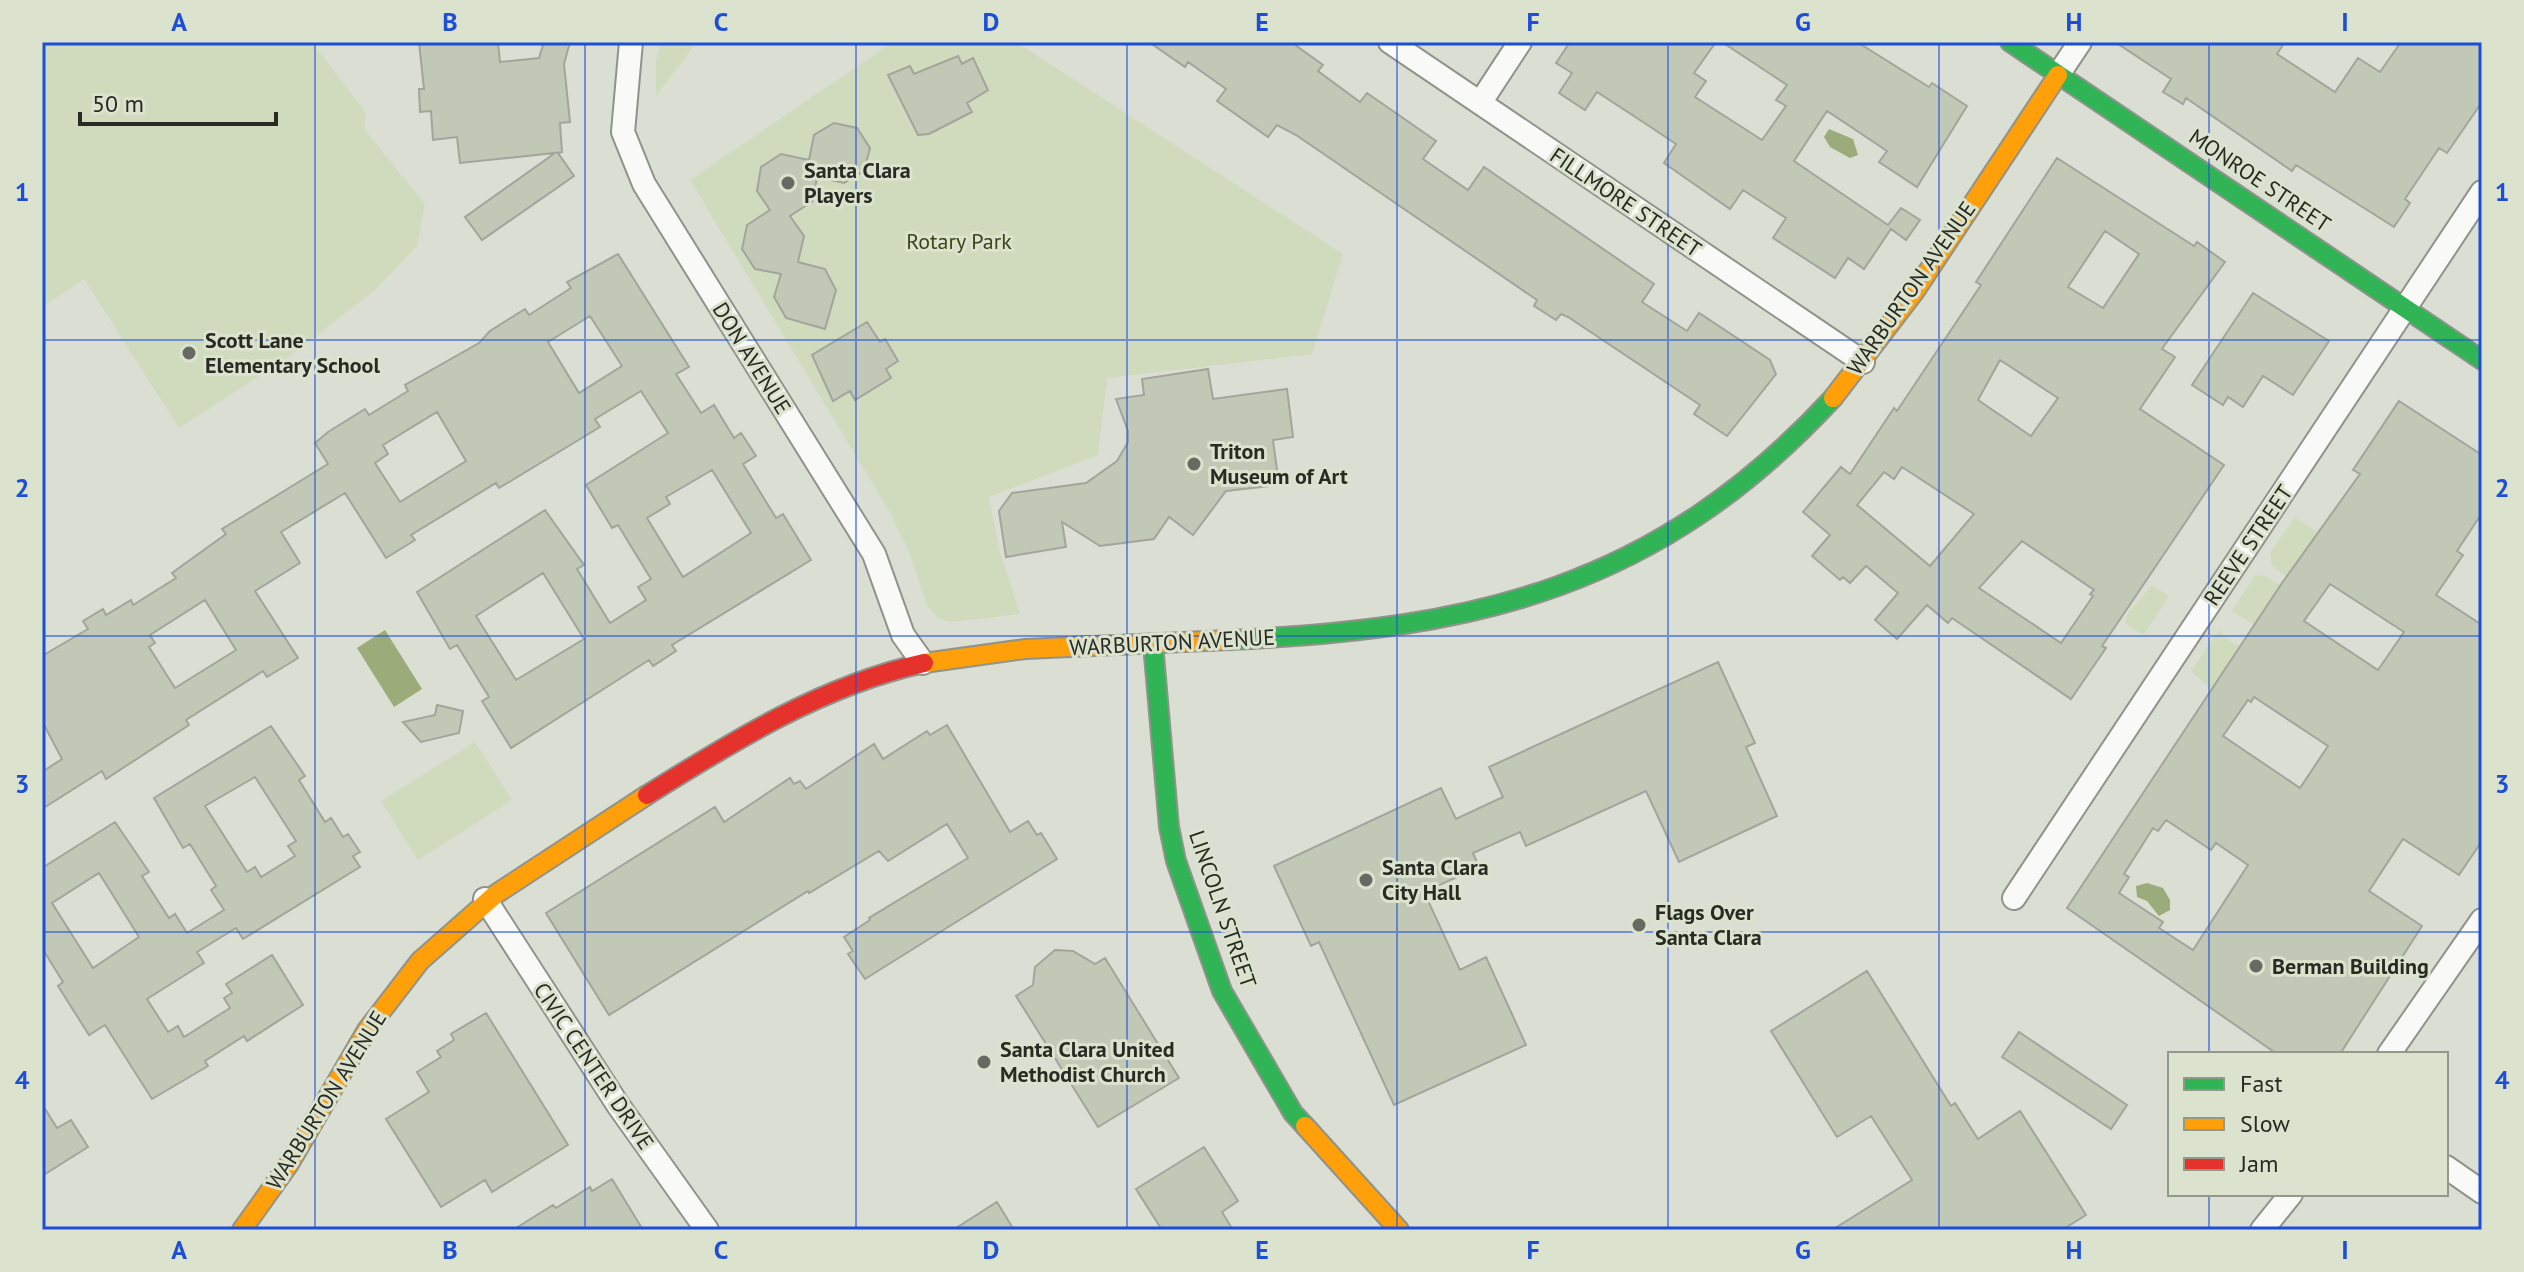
<svg xmlns="http://www.w3.org/2000/svg" width="2524" height="1272" font-family="'PT Sans',sans-serif">
<rect width="100%" height="100%" fill="#daded3"/>
<path fill="#d0dbbe" d="M42,42H312L366,113L364,129L425,204L417,246L374,291L287,358L179,428L84,279L42,307Z
M661,42H697L656,96V61Z
M893,42H1016L1343,254L1312,354L1107,378L1098,455L989,497L999,549L1020,614L952,622L939,619L927,606L909,552L889,511L690,180Z
M2295,517L2317,532L2287,577L2272,566L2270,553Z
M2264,575L2281,586L2254,625L2232,611L2255,576Z
M2152,585L2169,596L2144,635L2125,623L2128,613Z
M2219,630L2229,641L2242,646L2212,690L2191,671Z
M475,742L512,800L418,860L381,801Z"/>
<path fill="#9bac7a" d="M1829,129L1853,139L1858,155L1850,158L1830,147L1824,137Z
M385,630L422,689L394,707L357,648Z
M2147,883L2163,888L2170,900V910L2159,916L2147,901L2137,897L2136,886Z"/>
<path fill="#c2c8b6" stroke="#a1a59c" stroke-width="2" fill-rule="evenodd" d="M419,42H498L500,62L539,58L544,42H570L564,64L570,122L560,123L562,152L558,153L574,176L482,240L465,217L555,153L460,163L457,137L433,140L431,111L420,112L419,89H424Z
M1149,42H1291L1323,65L1318,71L1360,102L1367,93L1436,141L1423,159L1468,190L1484,167L1654,284L1642,302L1687,331L1699,313L1770,360L1776,374L1727,436L1694,414L1700,405L1568,317L1561,314L1556,320L1534,306L1537,300L1296,135L1277,125L1268,137L1217,101L1226,89L1188,62L1185,67Z
M1570,42H1716L1694,73L1706,81L1695,97L1762,140L1786,106L1776,100L1787,85L1722,42H1857L1929,87L1932,83L1967,106L1917,187L1879,162L1887,151L1827,111L1794,161L1888,225L1901,208L1920,220L1906,240L1891,229L1864,269L1848,258L1835,278L1773,238L1786,218L1743,190L1730,209L1664,163L1676,144L1646,124L1597,92L1585,110L1559,93L1572,73L1556,63Z
M2115,42H2285L2277,54L2335,92L2358,58L2380,72L2401,42H2482V102L2447,153L2439,148L2405,199L2410,203L2394,227L2296,165L2292,171L2186,98L2183,104L2163,92L2171,79Z
M958,56L962,64L973,58L988,90L967,103L972,112L929,134L918,135L888,75L910,66L914,74Z
M834,123L857,128L870,148L864,171L844,183L817,177L813,201L790,216L804,236L798,262L825,269L836,290L825,329L786,318L774,297L781,274L755,269L742,249L747,225L770,210L757,191L761,167L781,154L809,160L814,135Z
M2057,158L2194,246L2197,242L2225,262L2164,346L2162,349L2175,357L2140,409L2224,465L2102,646L2106,648L2071,699L1952,618L1948,623L1927,605L1897,639L1875,620L1898,593L1866,566L1850,583L1843,577L1840,580L1812,556L1830,535L1803,512L1841,467L1850,474L1894,408L1897,411L1981,285L1976,282ZM2105,231L2139,254L2103,308L2068,287ZM2000,360L2058,398L2031,436L1978,400ZM1902,467L1974,514L1930,566L1857,505L1884,472L1894,479ZM2022,541L2094,590L2090,594L2093,596L2061,643L1979,588Z
M618,254L689,367L676,374L701,413L714,405L734,438L741,433L756,456L743,464L776,518L783,514L811,560L672,645L676,651L653,666L649,660L511,748L482,701L489,697L457,645L450,649L417,592L545,510L584,565L577,569L610,623L646,600L638,587L651,579L618,525L612,528L586,485L668,433L641,391L595,419L600,427L499,488L496,483L411,535L415,540L386,558L345,493L281,532L300,563L255,591L298,658L267,677L263,671L186,720L189,725L106,779L102,771L42,809V772L62,759L42,721V656L88,629L83,621L103,609L106,615L131,600L133,605L176,578L172,573L226,534L222,529L328,464L315,443L328,432L365,409L369,415L408,391L405,385L479,343L490,331L525,309L529,315L571,288L567,282ZM590,316L622,366L579,393L548,342ZM437,412L466,461L400,502L375,463L388,454L383,445ZM712,470L751,533L683,577L647,518L670,504L666,497ZM543,573L584,639L516,680L476,616ZM205,600L236,650L175,688L149,647L155,643L150,635Z
M2253,293L2329,341L2293,395L2263,376L2243,407L2228,397L2223,405L2192,385Z
M867,322L880,342L885,339L898,361L886,369L891,378L855,400L850,391L833,401L812,355Z
M1208,369L1213,399L1287,389L1293,437L1273,440L1279,485L1226,491L1193,535L1169,517L1154,539L1100,546L1062,522L1066,547L1006,557L999,511L1012,493L1086,483L1117,461L1128,442V431L1116,399L1144,395L1142,379Z
M2399,401L2482,455V513L2457,551L2463,555L2436,595L2482,625V841L2459,875L2403,839L2369,891L2422,926L2340,1054H2277L2067,908L2282,583L2360,474L2353,470ZM2330,584L2404,632L2378,670L2304,621ZM2254,697L2328,746L2300,788L2223,736L2248,700L2251,702ZM2166,820L2211,850L2216,843L2248,865L2193,950L2159,928L2163,922L2119,893L2129,877L2124,874L2153,828L2158,831Z
M1718,662L1755,743L1746,747L1777,816L1679,862L1646,791L1526,846L1520,832L1473,853L1479,867L1424,892L1460,970L1486,957L1526,1045L1394,1105L1319,942L1311,946L1274,866L1441,788L1456,819L1503,797L1489,767Z
M437,705L463,711L459,733L421,742L403,722L435,715Z
M947,725L1010,832L1028,821L1037,835L1041,833L1057,859L865,979L848,954L853,951L844,937L870,920L869,918L968,858L947,824L888,861L879,851L809,893L808,891L609,1015L546,913L715,807L724,822L790,778L794,784L800,781L806,789L874,744L883,759L927,731L930,735Z
M271,726L305,776L299,780L325,822L331,818L343,837L348,834L360,852L353,856L360,867L243,939L236,928L197,952L204,963L147,999L168,1032L178,1026L184,1037L230,1008L224,998L232,993L226,984L272,955L303,1005L247,1041L244,1036L205,1061L208,1066L152,1099L105,1025L89,1035L58,986L63,982L42,948V868L115,822L149,872L142,876L169,918L175,914L187,933L224,910L211,890L216,886L190,844L183,848L154,798ZM255,777L296,841L288,846L295,856L261,877L255,867L247,872L205,806ZM99,873L139,937L93,968L52,903Z
M1055,950L1073,951L1095,964L1105,958L1179,1078L1098,1127L1016,996L1033,985L1035,967Z
M1867,971L1951,1106L1955,1103L1978,1139L2020,1111L2086,1215L2062,1230H1832L1912,1180L1871,1116L1837,1137L1771,1031Z
M486,1013L568,1145L492,1192L485,1180L441,1207L386,1119L429,1092L417,1072L441,1057L437,1051L454,1040L451,1034Z
M2019,1032L2127,1105L2111,1129L2002,1057Z
M42,1104L57,1128L71,1120L88,1147L42,1176Z
M1204,1147L1238,1201L1222,1212L1233,1230H1162L1136,1189Z
M612,1179L643,1230H513L553,1205L556,1208L590,1187L592,1191Z
M997,1202L1014,1230H953Z"/>
<g fill="none" stroke-linecap="round" stroke-linejoin="round">
<g stroke="#90938b" stroke-width="26">
<path id="street" d="M631,42L623,132L644,184L874,554L903,635L923,663
M1390,42L1863,362
M2058,75L2080,42
M1480,103L1520,42
M2014,898L2482,192
M485,899L618,1105L707,1230
M2389,1054L2482,920
M2446,1167L2482,1192
M2262,1230L2291,1194"/>
</g>
<g stroke="#90938b" stroke-width="22">
<path id="fast" d="M2010,42L2482,360
M1229,640C1478,629 1658,587 1833,398
M1153,644L1169,827L1176,861L1222,991L1293,1113L1305,1126"/>
</g>
<g stroke="#90938b" stroke-width="22">
<path id="slow" d="M1833,398L1915,291L2058,75
M924,663L1025,649L1229,640
M1305,1126L1399,1230
M242,1230L289,1164L367,1030L420,961L496,894L647,795"/>
</g>
<g stroke="#90938b" stroke-width="22">
<path id="jam" d="M647,795C733,741 823,685 924,663"/>
</g>
<use href="#street" stroke="#f9faf8" stroke-width="22"/>
<use href="#fast" stroke="#30b455" stroke-width="18"/>
<use href="#slow" stroke="#ff9f0a" stroke-width="18"/>
<use href="#jam" stroke="#e5322d" stroke-width="18"/>
</g>
<path fill="none" stroke="#1d4ed8" stroke-width="2" stroke-opacity="0.55" d="M315,42V1230M585,42V1230M856,42V1230M1127,42V1230M1397,42V1230M1668,42V1230M1939,42V1230M2209,42V1054M42,340H2482M42,636H2482M42,932H2482M2209,1194V1230"/>
<g fill="#666a61" stroke="#dbe3ce" stroke-width="3">
<circle cx="788" cy="183" r="8"/>
<circle cx="189" cy="353" r="8"/>
<circle cx="1194" cy="464" r="8"/>
<circle cx="1366" cy="880" r="8"/>
<circle cx="1639" cy="925" r="8"/>
<circle cx="2256" cy="966" r="8"/>
<circle cx="984" cy="1062" r="8"/>
</g>
<g text-anchor="middle" stroke-width="6" stroke-linejoin="round" paint-order="stroke">
<g font-size="22" font-weight="bold" fill="#282b23" stroke="#dbe3ce" text-anchor="start">
<text x="804" y="178">Santa Clara<tspan x="804" dy="25">Players</tspan></text>
<text x="205" y="348">Scott Lane<tspan x="205" dy="25">Elementary School</tspan></text>
<text x="1210" y="459">Triton<tspan x="1210" dy="25">Museum of Art</tspan></text>
<text x="1382" y="875">Santa Clara<tspan x="1382" dy="25">City Hall</tspan></text>
<text x="1655" y="920">Flags Over<tspan x="1655" dy="25">Santa Clara</tspan></text>
<text x="2272" y="974">Berman Building</text>
<text x="1000" y="1057">Santa Clara United<tspan x="1000" dy="25">Methodist Church</tspan></text>
</g>
<g font-size="22" fill="#282b23" stroke="#dbe3ce">
<text transform="translate(2260 180) rotate(34)" y="8">MONROE STREET</text>
<text transform="translate(1626 202) rotate(34)" y="8">FILLMORE STREET</text>
<text transform="translate(1911 288) rotate(-55)" y="8">WARBURTON AVENUE</text>
<text transform="translate(752 358) rotate(58)" y="8">DON AVENUE</text>
<text transform="translate(2248 545) rotate(-56)" y="8">REEVE STREET</text>
<text transform="translate(1172 642) rotate(-3)" y="8">WARBURTON AVENUE</text>
<text transform="translate(1223 909) rotate(71)" y="8">LINCOLN STREET</text>
<text transform="translate(594 1066) rotate(56)" y="8">CIVIC CENTER DRIVE</text>
<text transform="translate(326 1100) rotate(-58)" y="8">WARBURTON AVENUE</text>
</g>
<g font-size="22" fill="#384716" stroke="#dbe3ce">
<text x="959" y="249">Rotary Park</text>
</g>
</g>
<rect width="2524" height="1272" fill="none" stroke="#dbe3ce" stroke-width="88"/>
<rect x="2168" y="1052" width="280" height="144" fill="#dbe3ce" stroke="#93998a" stroke-width="2"/>
<rect x="2184" y="1078" width="40" height="12" fill="#30b455" stroke="#93998a" stroke-width="2"/>
<text x="2240" y="1092" font-size="24" fill="#282b23">Fast</text>
<rect x="2184" y="1118" width="40" height="12" fill="#ff9f0a" stroke="#93998a" stroke-width="2"/>
<text x="2240" y="1132" font-size="24" fill="#282b23">Slow</text>
<rect x="2184" y="1158" width="40" height="12" fill="#e5322d" stroke="#93998a" stroke-width="2"/>
<text x="2240" y="1172" font-size="24" fill="#282b23">Jam</text>
<path d="M80 112v12h196v-12" fill="none" stroke="#282b23" stroke-width="4"/>
<text x="92" y="112" font-size="24" fill="#282b23" stroke="#dbe3ce" stroke-width="6" paint-order="stroke">50 m</text>
<rect x="44" y="44" width="2436" height="1184" fill="none" stroke="#1d4ed8" stroke-width="3"/>
<g font-size="26" text-anchor="middle" font-weight="bold" fill="#1d4ed8">
<text x="179" y="31">A</text>
<text x="450" y="31">B</text>
<text x="721" y="31">C</text>
<text x="991" y="31">D</text>
<text x="1262" y="31">E</text>
<text x="1533" y="31">F</text>
<text x="1803" y="31">G</text>
<text x="2074" y="31">H</text>
<text x="2345" y="31">I</text>
<text x="22" y="201">1</text>
<text x="2502" y="201">1</text>
<text x="22" y="497">2</text>
<text x="2502" y="497">2</text>
<text x="22" y="793">3</text>
<text x="2502" y="793">3</text>
<text x="22" y="1089">4</text>
<text x="2502" y="1089">4</text>
<text x="179" y="1259">A</text>
<text x="450" y="1259">B</text>
<text x="721" y="1259">C</text>
<text x="991" y="1259">D</text>
<text x="1262" y="1259">E</text>
<text x="1533" y="1259">F</text>
<text x="1803" y="1259">G</text>
<text x="2074" y="1259">H</text>
<text x="2345" y="1259">I</text>
</g>
</svg>
